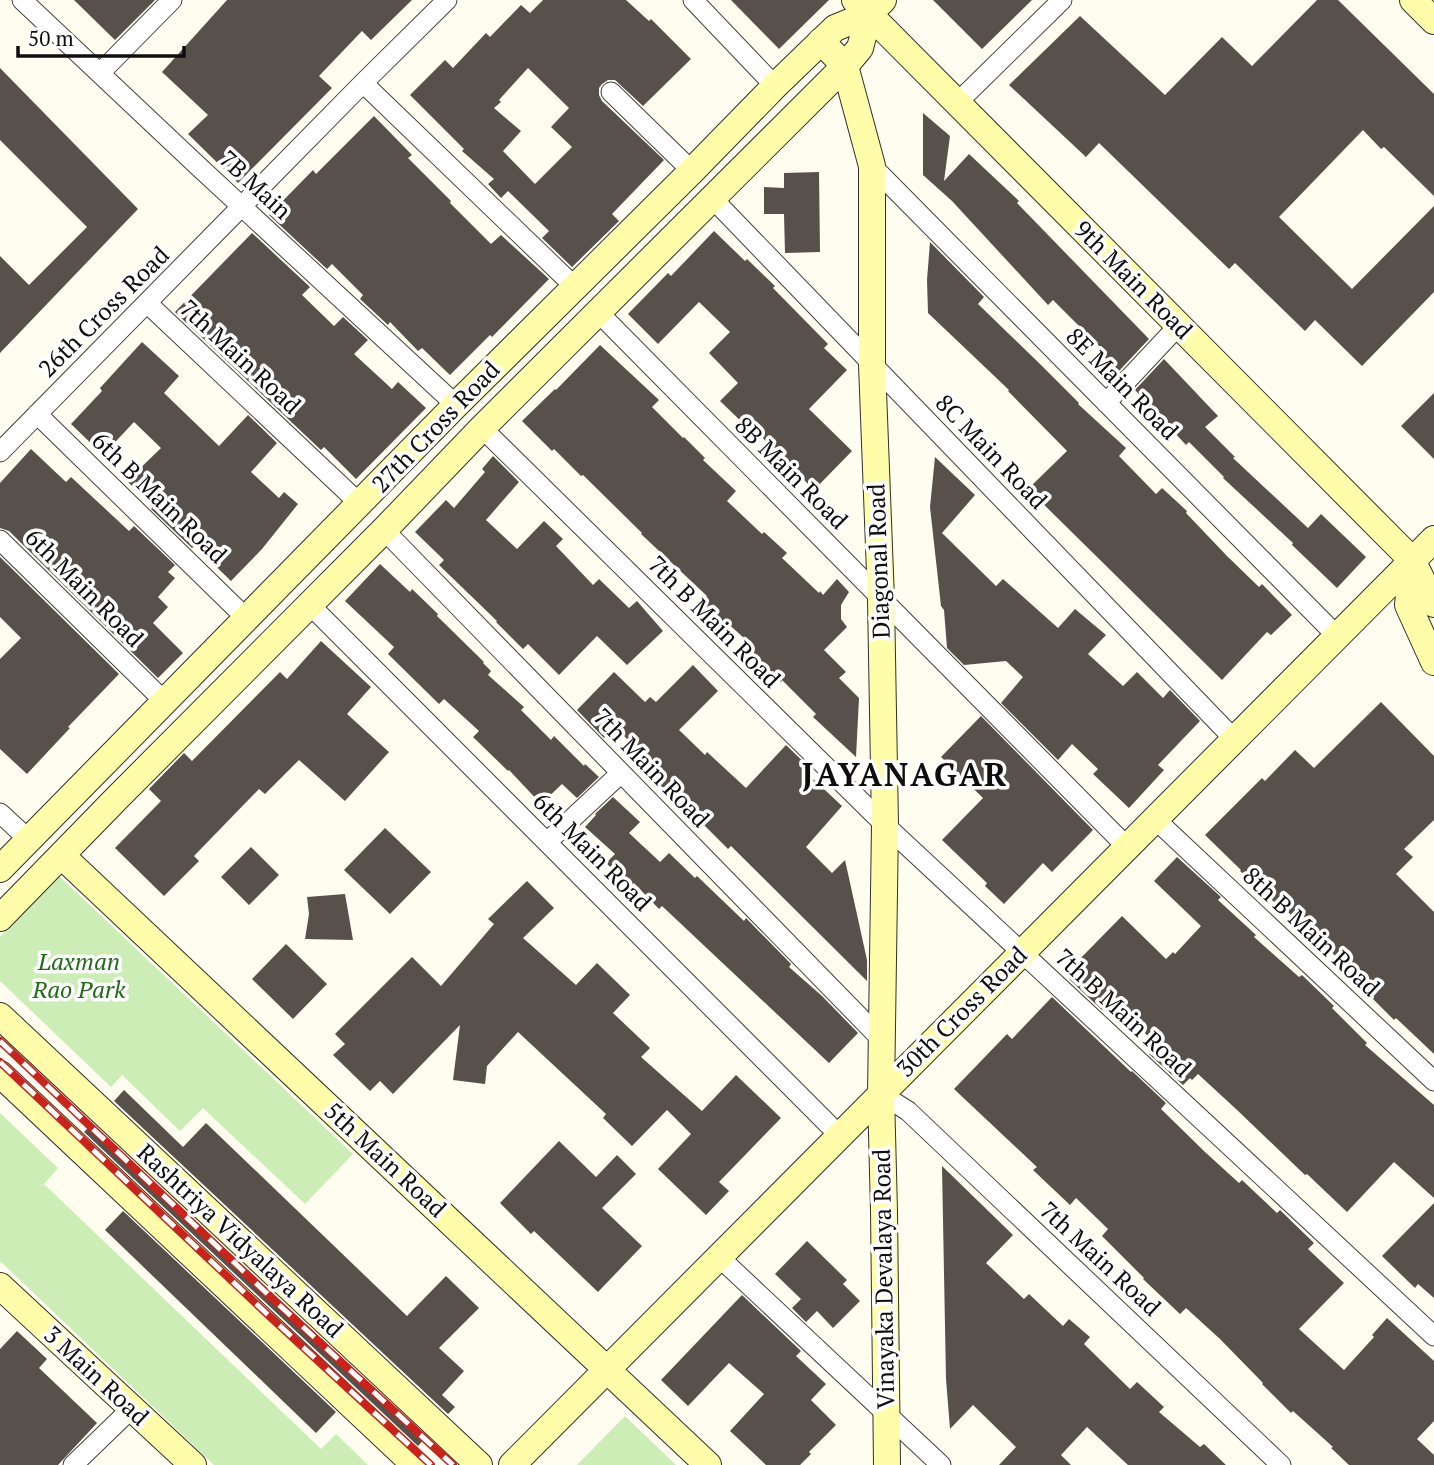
<svg xmlns="http://www.w3.org/2000/svg" width="1434" height="1465" font-family="'PT Serif',serif">
<rect width="100%" height="100%" fill="#fffdef"/>
<path fill="#cdedb6" d="M58,875L353,1154L305,1204L203,1108L180,1131L122,1075L111,1087L0,981V937Z
M0,1113L58,1168L44,1184L321,1449L336,1434L368,1465H214L0,1261Z
M625,1416L676,1465H677H577Z"/>
<path fill="#58504a" fill-rule="evenodd" d="M74,0H155L115,40Z
M227,0H412L371,40L362,31L319,76L332,88L238,183L188,134L208,115L162,72Z
M543,0H626L649,21L651,19L691,59L643,106L615,80H608L602,84L599,88V95L602,101L664,160L612,214L619,221L572,267L542,238L549,231L508,191L501,198L488,184L494,179L462,151L464,149L410,95L445,60L453,68L486,33L490,37L521,5L530,13ZM528,68L569,108L551,127L572,147L535,184L503,151L521,131L494,108L501,102L499,100Z
M731,0H829L779,49Z
M933,0H1032L982,49Z
M1317,0H1338L1434,94V196L1384,147L1381,149L1363,130L1279,217L1352,289L1434,206V292L1362,366L1315,320L1305,331L1235,263L1229,269L1099,143L1086,157L1009,85L1080,16L1165,95L1222,37L1252,66Z
M0,68L138,209L0,353V256L29,285L87,227L0,140Z
M923,113L950,136L944,181L969,154L1019,201L1017,203L1149,339L1118,372L1100,353L1103,350L1053,300L1048,305L952,201L923,175Z
M374,116L412,155L408,158L451,201L450,203L491,244L501,235L549,279L492,337L490,335L450,375L422,348L418,351L390,322L388,325L360,299L363,295L332,264L327,269L269,215L313,170L316,174Z
M819,172L820,252L785,253L784,214H764V187L784,188V173Z
M714,231L745,261L747,259L775,286L773,288L828,344L824,348L847,370L809,409L852,451L814,490L749,424L746,426L720,401L738,383L709,353L730,332L699,302L658,344L628,314L668,273L671,276Z
M252,233L310,287L302,295L334,326L343,317L368,340L354,354L392,389L398,382L426,408L356,479L324,447L321,450L175,312Z
M930,242L984,297L978,304L1038,362L1079,403L1078,404L1126,448L1119,456L1156,494L1162,488L1187,511L1186,513L1227,556L1259,587L1262,584L1292,615L1271,635L1267,632L1222,680L1028,489L1067,451L1008,391L1009,390L928,313L927,280Z
M142,342L179,376L164,393L219,446L248,415L277,443L251,472L279,498L284,492L298,504L262,549L231,581L195,546L192,548L151,509L153,507L127,481L161,448L134,422L103,455L71,424L102,391L100,388Z
M600,345L659,400L652,407L683,438L684,437L705,458L703,460L736,491L727,501L762,534L764,532L787,553L782,558L819,593L820,591L823,595L837,579L849,592L841,605V619L847,627L824,650L846,672L839,678L859,698L856,757L813,717L816,714L782,680L781,682L750,653L755,648L724,620L719,624L699,605L707,596L641,534L642,533L583,475L581,476L554,449L552,451L522,421L555,389L556,390Z
M1164,359L1218,416L1205,427L1235,457L1233,458L1308,528L1321,514L1366,557L1337,588L1292,545L1293,543L1223,478L1224,477L1189,442L1186,445L1135,390Z
M1434,393V459L1401,426Z
M31,449L66,482L71,477L129,531L134,526L175,565L168,572L175,578L158,597L168,607L153,623L183,653L158,678L9,531L0,528V483Z
M493,456L519,482L486,520L517,549L544,521L563,539L556,546L593,585L599,579L629,608L637,601L663,631L627,665L597,636L559,675L528,644L523,649L496,622L497,621L439,565L444,560L415,532L446,500L454,508L485,472L482,469Z
M935,457L975,495L942,533L996,586L1003,579L1058,628L1075,609L1106,635L1088,654L1123,686L1137,672L1163,698L1170,690L1200,721L1158,765L1164,770L1129,808L1093,774L1098,769L1072,744L1058,760L1001,703L1023,677L1006,661L964,665L947,648L944,610L941,606L930,507Z
M0,557L119,674L68,727L70,728L27,774L0,749V659L21,638L0,617Z
M380,564L410,592L412,589L438,614L437,616L484,662L483,663L491,671L488,675L524,707L521,710L551,740L554,736L584,766L585,764L599,777L577,798L562,784L541,804L509,770L508,771L473,737L479,731L444,699L439,704L388,654L394,647L345,601Z
M321,641L371,687L347,714L389,752L345,801L299,760L265,794L259,789L194,856L199,861L164,896L115,848L161,801L149,789L184,753L192,761L280,672L287,679Z
M693,665L718,691L679,730L705,755L707,752L746,788L786,745L813,771L809,775L842,806L806,847L832,873L845,860L867,960V981L731,846L728,849L704,825L705,824L667,788L665,790L642,768L649,761L615,727L604,738L577,710L614,672L645,702L650,697L656,702Z
M1381,702L1434,756V820L1404,849L1413,857L1396,874L1434,912V1054L1396,1018L1394,1020L1363,989L1366,985L1327,948L1325,949L1285,909L1284,911L1240,871L1241,870L1205,835L1262,778L1265,781L1295,750L1314,768Z
M981,716L1093,830L1052,872L1043,863L1004,904L985,886L987,883L942,840L983,798L941,757Z
M613,797L640,822L629,833L660,862L669,853L695,878L697,876L744,921L746,918L791,964L789,967L822,996L858,1033L829,1063L662,906L659,909L634,883L631,887L606,863L615,854L585,827L596,815L595,814Z
M385,828L431,872L390,914L344,870Z
M251,847L279,875L249,905L221,877Z
M1177,857L1221,897L1218,900L1256,935L1254,937L1299,977L1302,975L1334,1006L1332,1008L1367,1043L1365,1045L1434,1105V1198L1394,1162L1347,1212L1307,1174L1305,1175L1236,1109L1198,1074L1192,1080L1190,1078L1183,1085L1149,1054L1157,1045L1111,1000L1102,1010L1069,979L1080,968L1075,964L1122,916L1166,959L1173,952L1175,954L1201,926L1154,881Z
M527,881L554,908L523,938L576,985L597,963L630,995L613,1013L650,1048L641,1057L702,1111L736,1075L781,1118L719,1182L729,1191L706,1215L658,1169L691,1134L667,1110L632,1146L603,1118L606,1114L518,1032L487,1066L485,1084L453,1080L460,1025L393,1094L380,1081L370,1091L333,1055L345,1044L335,1034L412,957L441,986L494,924L488,919Z
M345,894L353,940L305,939L309,914L307,897Z
M286,944L327,984L293,1019L252,979Z
M1052,997L1131,1072L1132,1071L1166,1103L1161,1109L1205,1152L1239,1183L1242,1180L1277,1213L1280,1210L1314,1243L1308,1249L1344,1283L1299,1329L1344,1370L1374,1337L1372,1335L1387,1318L1434,1361V1421L1417,1439L1434,1455V1465H1349L1331,1448L1333,1447L1293,1411L1291,1413L1262,1384L1263,1383L1220,1339L1186,1308L1180,1314L1143,1279L1144,1278L1102,1236L1108,1229L1076,1198L1070,1205L1033,1170L1037,1167L954,1089L1007,1034L1012,1039Z
M124,1090L183,1147L206,1123L407,1316L446,1276L479,1308L439,1348L464,1371L442,1395L455,1407L448,1414L114,1101Z
M92,1124L426,1437L418,1446L84,1132Z
M559,1141L596,1177L617,1155L636,1174L602,1208L642,1246L598,1292L534,1231L531,1234L500,1203Z
M942,1166L1013,1235L986,1263L1024,1299L1029,1294L1063,1326L1069,1319L1090,1337L1084,1344L1130,1389L1137,1382L1164,1407L1159,1412L1200,1447L1204,1444L1226,1465H1128L1087,1427L1061,1455L1071,1465H999L1016,1447L973,1405L950,1429L946,1379Z
M1434,1203V1298L1418,1284L1415,1288L1382,1256Z
M123,1211L336,1412L316,1433L105,1230Z
M807,1241L847,1280L843,1284L860,1301L833,1328L817,1311L806,1322L792,1308L801,1299L775,1274Z
M742,1295L801,1351L796,1356L826,1384L811,1400L836,1425L809,1452L811,1454L800,1465H766L730,1431L764,1394L729,1363L688,1406L661,1380Z
M17,1331L47,1359L39,1368L97,1423L58,1465H0V1349Z"/>
<g fill="none" stroke-linecap="round" stroke-linejoin="round">
<g stroke="#414141" stroke-width="21">
<path id="street" d="M22,0L198,166L456,405
M693,0L775,86
M100,73L172,0
M363,83L575,287
M611,92L692,171
M957,103L1062,0
M872,166L1337,636
M713,199L1234,739
M147,303L360,504
M598,312L1127,847
M1106,403L1179,325
M37,414L246,618
M482,428L885,825L1434,1336
M0,452L363,83L447,0
M384,530L883,1041
M0,540L164,701
M309,604L840,1136
M0,813L28,839
M1155,819L1434,1081
M547,842L621,773
M881,1094L908,1111L1281,1465
M719,1257L941,1465
M73,1465L131,1409"/>
</g>
<g stroke="#303030" stroke-width="28">
<path id="secondary" d="M855,0L1412,560L1434,604
M1413,0L1434,21
M821,41L845,66L872,166V365L881,599L885,825L881,1094L884,1211L887,1465
M1412,562L1408,605L1434,662
M62,856L708,1465
M0,869L456,405L692,171L775,86L835,28L869,14L883,0
M0,918L117,798L384,530L482,428L845,66L860,48L869,14
M0,1016L479,1465
M0,1074L415,1465
M0,1286L193,1465
M512,1465L1434,539"/>
</g>
<use href="#street" stroke="#fff" stroke-width="19"/>
<use href="#secondary" stroke="#fffdaa" stroke-width="26"/>
<g stroke="#c9231b" stroke-width="8">
<path id="rail" d="M0,1041L276,1302L453,1465
M0,1062L266,1313L431,1465"/>
</g>
<use href="#rail" stroke="#fff" stroke-width="5" stroke-dasharray="16" stroke-linecap="butt"/>
</g>
<g text-anchor="middle" stroke-width="7" stroke-linejoin="round" paint-order="stroke">
<g font-size="24" fill="#0e0e0e" stroke="#fff">
<text transform="translate(255 185) rotate(43)" y="8">7B Main</text>
<text transform="translate(1133 280) rotate(45)" y="8">9th Main Road</text>
<text transform="translate(104 312) rotate(-45)" y="8">26th Cross Road</text>
<text transform="translate(240 357) rotate(43)" y="8">7th Main Road</text>
<text transform="translate(1122 384) rotate(45)" y="8">8E Main Road</text>
<text transform="translate(436 427) rotate(-46)" y="8">27th Cross Road</text>
<text transform="translate(991 452) rotate(46)" y="8">8C Main Road</text>
<text transform="translate(791 473) rotate(45)" y="8">8B Main Road</text>
<text transform="translate(159 498) rotate(44)" y="8">6th B Main Road</text>
<text transform="translate(879 561) rotate(-92)" y="8">Diagonal Road</text>
<text transform="translate(84 588) rotate(45)" y="8">6th Main Road</text>
<text transform="translate(714 622) rotate(45)" y="8">7th B Main Road</text>
<text transform="translate(651 768) rotate(46)" y="8">7th Main Road</text>
<text transform="translate(592 852) rotate(45)" y="8">6th Main Road</text>
<text transform="translate(1311 932) rotate(43)" y="8">8th B Main Road</text>
<text transform="translate(962 1012) rotate(-45)" y="8">30th Cross Road</text>
<text transform="translate(1123 1013) rotate(43)" y="8">7th B Main Road</text>
<text transform="translate(385 1160) rotate(43)" y="8">5th Main Road</text>
<text transform="translate(240 1241) rotate(43)" y="8">Rashtriya Vidyalaya Road</text>
<text transform="translate(1100 1259) rotate(43)" y="8">7th Main Road</text>
<text transform="translate(884 1279) rotate(-91)" y="8">Vinayaka Devalaya Road</text>
<text transform="translate(96 1376) rotate(43)" y="8">3 Main Road</text>
</g>
<g font-size="24" font-style="italic" fill="#236b19" stroke="#fff">
<text x="79" y="970">Laxman<tspan x="79" dy="28">Rao Park</tspan></text>
</g>
<g font-size="32" font-weight="bold" letter-spacing="2" fill="#0e0e0e" stroke="#fff">
<text x="905" y="786">JAYANAGAR</text>
</g>
</g>
<path d="M18 46v10h166v-10" fill="none" stroke="#0e0e0e" stroke-width="3.5"/>
<text x="28" y="46" font-size="21" fill="#0e0e0e" stroke="#ffffff" stroke-width="5" paint-order="stroke">50 m</text>
</svg>
